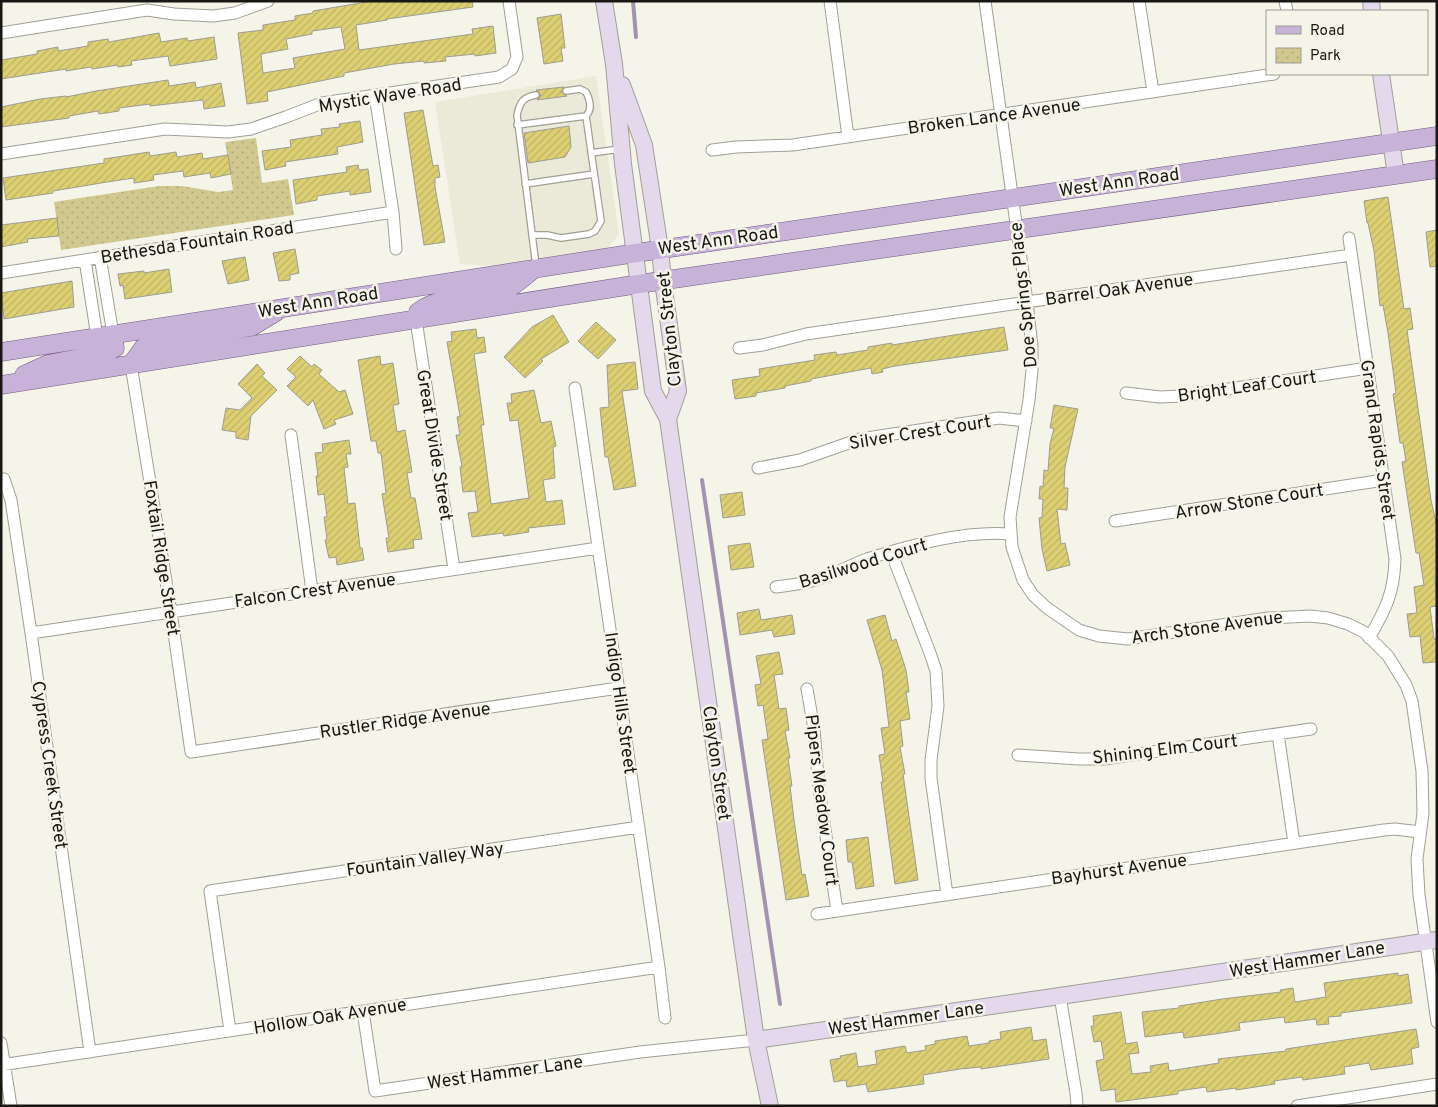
<svg xmlns="http://www.w3.org/2000/svg" width="1438" height="1107" font-family="Overpass,sans-serif">
<defs>
<pattern id="park-dots" width="8" height="8" patternUnits="userSpaceOnUse" patternTransform="scale(1.25)"><rect width="8" height="8" fill="#d0c88f"/><path d="M2 2h.1M6 6h.1" fill="none" stroke="#b2ab7a" stroke-width="1.8" stroke-linecap="round"/></pattern>
<pattern id="building-hatch" width="6" height="6" patternUnits="userSpaceOnUse" patternTransform="scale(1.25)"><rect width="6" height="6" fill="#ddd073"/><path d="M-1 1l2-2M0 6l6-6M5 7l2-2" fill="none" stroke="#bdb263"/></pattern>
</defs>
<rect width="100%" height="100%" fill="#f5f4e9"/>
<path fill="#ebe9d7" d="M596,76L619,234L608,248L494,266L460,264L435,102Z"/>
<path fill="url(#park-dots)" d="M256,138L262,183L288,179L294,215L61,250L54,202L159,186H182L218,192L233,190L225,142Z"/>
<g fill="none" stroke-linecap="round" stroke-linejoin="round">
<path stroke="#a492b2" stroke-width="4" d="M633,1L636,37
M702,480L780,1004"/>
</g>
<path fill="url(#building-hatch)" stroke="#9d9c92" fill-rule="evenodd" d="M372,1H472L473,7L387,19V20L356,25L359,50L473,34L472,29L493,26L496,53L475,56V54L445,57L446,61L424,63V61L394,64L344,73V76L267,92L268,101L247,104L238,33L263,30V25L295,20V16L313,13V11ZM341,27L345,49L293,58L295,68L263,73L261,54L288,49L286,39L312,34V31Z
M561,14L565,48H561L563,61L544,64L537,18Z
M159,33L161,42L187,38L188,41L214,37L217,59L170,66L168,56L131,61L132,65L118,67V65L92,69L91,67L66,71V69L1,79V60L37,54V51L58,47V51L88,46V42L108,39L109,42Z
M168,80L169,86L195,82L196,88L221,83L225,106L204,109L203,100L150,106V104L119,108V111L99,114L98,111L69,116V118L1,127V107L40,99L66,96V97L96,91Z
M564,87L561,92L567,96L537,100L541,95L536,90Z
M423,110L433,166L438,165L440,177L435,178V187L445,242L424,245L404,113Z
M360,121L363,142L337,147L338,154L285,162L286,166L265,170L262,151L291,147L290,140L322,135L321,129L340,127L339,124Z
M569,126L571,147L565,157L528,163L524,133Z
M149,152L150,156L176,152L177,157L202,153L203,159L228,155L231,174L211,178L210,173L184,177L183,171L153,175L154,180L134,183V178L107,182L53,191V193L6,200L3,178L104,163V159Z
M358,165L359,170L368,169L371,192L350,195V191L317,196V200L296,204L293,180L347,172L346,167Z
M1388,197L1404,309L1410,308L1413,329L1407,330L1431,500L1437,527V577H1435L1437,606L1430,607L1434,639H1437V662L1423,663L1420,636L1410,637L1407,614L1417,613L1414,587L1424,585L1419,553H1416L1402,462L1406,461L1403,443H1400L1393,394L1396,393L1388,333L1383,305L1380,306L1374,251L1368,223H1367L1364,201Z
M57,218L59,236L27,239L28,242L1,247V225Z
M1437,230V266L1430,267L1426,232Z
M295,249L299,273L290,275V280L279,281L273,253Z
M245,257L249,280L228,284L222,261Z
M169,269L172,292L125,299L123,285L120,286L118,274L144,271V273Z
M72,281L74,307L4,319L1,293Z
M553,315L569,342L541,359L543,361L525,378L504,357L532,327Z
M596,322L616,340L598,359L578,341Z
M1004,327L1008,350L895,366L882,369L883,372L872,374L871,368L811,379V381L785,386V388L756,393V396L735,399L732,380L760,376L759,369L815,360L814,355L836,352L837,355L868,350V347L892,343V345Z
M476,329L477,338L484,337L486,352L474,354L484,425H481L491,504L529,498L518,420L510,421L507,403H512L511,394L534,390L541,423L551,421L556,446L553,447L555,478L543,480L546,502L562,500L565,524L528,528L529,532L504,536L503,533L472,537L468,513L478,512L475,491L463,492L460,467L462,466L456,435H460L457,417L460,416L447,342L452,341L451,332Z
M300,356L312,367L314,364L322,370L319,374L339,392L345,390L353,414L334,420L336,424L324,429L313,400L308,406L287,386L296,377L287,369Z
M380,356L381,365L393,363L399,404L393,405L397,432L405,430L412,472L407,473L411,498H415L422,539L413,540L414,548L388,552L386,538H389L382,494L386,493L381,453H378L376,441H371L358,360Z
M635,362L638,389L622,391L636,486L614,490L608,457H605L600,408L609,407L607,365Z
M257,364L265,373L262,376L277,390L251,416L248,440L236,438V432L222,430L226,408L240,410L252,398L238,384Z
M1054,405L1078,409L1065,467L1064,488H1068L1067,510L1057,509L1061,544L1065,543L1070,565L1047,571L1042,549L1039,518L1042,517L1043,499H1039L1040,486L1043,487L1044,470L1048,471L1050,444L1054,428H1050Z
M349,440L351,454H346L348,467L344,468L348,504L355,503L360,548H362L364,560L337,565L336,557L329,558L325,540L327,539L324,517H327L324,494L318,495L316,476H318L315,453L323,452L322,444Z
M742,492L745,515L723,518L720,495Z
M750,543L754,567L731,570L728,546Z
M759,609L761,620L792,615L795,634L774,637L772,630L740,635L737,613Z
M885,615L892,641L896,639L906,670L909,692H906L910,719L900,721L903,746L900,747L905,774H903L918,880L895,884L881,782H883L879,755L885,754L881,728L889,727L882,670L867,620Z
M779,652L783,674L774,675L779,709L786,708L789,730L785,731L790,758H788L792,786H790L794,820L802,875L805,874L809,896L786,900L762,740L768,739L763,705L758,706L755,685L761,684L756,656Z
M868,837L874,886L856,889L852,862H848L846,840Z
M1398,973V976L1408,974L1412,1003L1341,1013V1016L1328,1017L1329,1024L1317,1025L1316,1019L1285,1023L1284,1017L1239,1023L1240,1030L1215,1034L1184,1038L1183,1032L1145,1037L1142,1012L1179,1008V1006L1222,999L1281,992L1280,990L1293,988L1295,1002L1326,997L1324,983Z
M1121,1012L1126,1044L1137,1042L1139,1053L1129,1054L1132,1074L1151,1072L1150,1066L1168,1063L1169,1071L1219,1063L1218,1059L1286,1051V1049L1416,1029L1419,1047L1411,1049L1413,1064L1371,1070L1369,1063L1344,1067L1345,1074L1303,1080L1302,1077L1274,1081L1275,1084L1236,1090V1088L1207,1092L1206,1087L1178,1091V1094L1116,1102L1115,1089L1101,1091L1096,1061L1104,1059L1101,1041L1094,1042L1091,1026H1094L1093,1016Z
M1031,1027L1033,1041L1046,1039L1049,1059L981,1069V1067L960,1069L923,1075L924,1084L868,1092L866,1084L847,1087L846,1080L834,1082L830,1060L841,1058L840,1056L856,1053L858,1067L877,1064L875,1051L905,1046L907,1053L926,1050L925,1046L935,1044V1041L967,1036L969,1046L989,1043V1041L1001,1039L1000,1032Z"/>
<g fill="none" stroke-linecap="round" stroke-linejoin="round">
<g stroke="#a09f95" stroke-width="8">
<path id="lane" d="M536,95C523,97 520,102 517,115L536,266
M517,125L586,116
M591,153L620,149
M525,184L594,174
M532,235H547L561,238L589,234L595,231L601,221L586,116C593,109 590,100 586,92L580,89L566,91"/>
</g>
<g stroke="#a09f95" stroke-width="13">
<path id="street" d="M830,1L848,137
M985,1L1027,302L1032,347V370L1029,400L1010,517L1012,547L1023,580L1033,595L1047,608L1079,630L1099,636L1128,639L1268,618L1310,616L1328,618L1348,624L1364,632L1388,656L1406,685L1412,701L1422,771L1423,813L1417,859L1419,895L1437,1022
M1139,1L1153,92
M1285,1L1287,11
M1,33L147,10L174,14L213,16L235,13L268,1
M375,95L393,212L396,249
M712,150L736,147L793,145L1274,74
M1,154L165,129L228,132L251,129L286,117L322,103L499,77L512,69L517,57L509,1
M1349,238L1395,559C1394,593 1386,609 1369,638
M100,257L113,334
M85,260L97,337
M1,273L393,212
M416,320L454,569
M739,348L763,345L806,334L1351,255
M131,365L171,612L191,752L618,688
M575,388L659,967L665,1018
M1126,393L1160,397L1182,396L1368,368
M291,435L312,591
M758,468L800,460L860,439L999,418L1026,421
M4,479L11,500L31,633L90,1052
M1115,521L1384,480
M891,552L930,653L936,671L938,706L931,760V778L947,895
M776,587C791,585 806,584 821,578C837,573 851,565 867,559C910,545 965,530 1010,534
M31,633L598,548
M807,689L814,729L819,789L837,911
M1278,734L1294,843
M1018,755L1079,759H1104L1311,729
M817,914L1384,830L1395,829L1420,832
M1060,996L1076,1093L1077,1106
M363,1011L375,1091L640,1052L756,1040
M230,1031L210,891L639,827
M1,1043L11,1106
M1,1065L659,967
M1297,1106L1437,1084"/>
</g>
<g stroke="#a09f95" stroke-width="18">
<path id="secondary" d="M604,1L614,64L623,164L653,391L668,419L756,1040L770,1106
M1371,1L1372,11
M1381,74L1396,175
M622,85L644,145L660,249L663,281L678,391L668,419
M756,1040L1060,996L1437,940"/>
</g>
<g stroke="#725a82" stroke-width="19">
<path id="primary" d="M416,320L418,312C443,293 477,300 505,290C515,286 525,276 534,269
M1,352L636,253L1437,136
M131,365L143,348L154,344L251,327L276,312
M24,375L48,364L100,354L115,348L113,334
M1,385L639,284L1437,169"/>
</g>
<use href="#lane" stroke="#fff" stroke-width="5.5"/>
<use href="#street" stroke="#fff" stroke-width="11"/>
<use href="#secondary" stroke="#e3d8ec" stroke-width="16"/>
<use href="#primary" stroke="#c7b2d8" stroke-width="18"/>
</g>
<g text-anchor="middle" stroke-width="5" stroke-linejoin="round" paint-order="stroke">
<g font-size="18" fill="#181714" stroke="#f5f4e9">
<text transform="translate(390 95) rotate(-9)" y="6">Mystic Wave Road</text>
<text transform="translate(994 116) rotate(-8)" y="6">Broken Lance Avenue</text>
<text transform="translate(1119 182) rotate(-8)" y="6">West Ann Road</text>
<text transform="translate(718 240) rotate(-8)" y="6">West Ann Road</text>
<text transform="translate(197 242) rotate(-9)" y="6">Bethesda Fountain Road</text>
<text transform="translate(1119 289) rotate(-8)" y="6">Barrel Oak Avenue</text>
<text transform="translate(1023 295) rotate(-96)" y="6">Doe Springs Place</text>
<text transform="translate(318 302) rotate(-9)" y="6">West Ann Road</text>
<text transform="translate(669 329) rotate(-96)" y="6">Clayton Street</text>
<text transform="translate(1247 386) rotate(-8)" y="6">Bright Leaf Court</text>
<text transform="translate(920 432) rotate(-9)" y="6">Silver Crest Court</text>
<text transform="translate(1378 440) rotate(82)" y="6">Grand Rapids Street</text>
<text transform="translate(435 445) rotate(81)" y="6">Great Divide Street</text>
<text transform="translate(1249 501) rotate(-9)" y="6">Arrow Stone Court</text>
<text transform="translate(162 558) rotate(81)" y="6">Foxtail Ridge Street</text>
<text transform="translate(863 563) rotate(-17)" y="6">Basilwood Court</text>
<text transform="translate(315 590) rotate(-8)" y="6">Falcon Crest Avenue</text>
<text transform="translate(1207 627) rotate(-8)" y="6">Arch Stone Avenue</text>
<text transform="translate(621 703) rotate(82)" y="6">Indigo Hills Street</text>
<text transform="translate(405 720) rotate(-8)" y="6">Rustler Ridge Avenue</text>
<text transform="translate(1165 749) rotate(-7)" y="6">Shining Elm Court</text>
<text transform="translate(717 763) rotate(82)" y="6">Clayton Street</text>
<text transform="translate(50 765) rotate(82)" y="6">Cypress Creek Street</text>
<text transform="translate(822 800) rotate(83)" y="6">Pipers Meadow Court</text>
<text transform="translate(425 859) rotate(-8)" y="6">Fountain Valley Way</text>
<text transform="translate(1119 869) rotate(-8)" y="6">Bayhurst Avenue</text>
<text transform="translate(1307 959) rotate(-9)" y="6">West Hammer Lane</text>
<text transform="translate(330 1016) rotate(-9)" y="6">Hollow Oak Avenue</text>
<text transform="translate(906 1018) rotate(-8)" y="6">West Hammer Lane</text>
<text transform="translate(505 1072) rotate(-8)" y="6">West Hammer Lane</text>
</g>
</g>
<rect width="1438" height="1107" fill="none" stroke="#181714" stroke-width="5"/>
<rect x="1266" y="10" width="162" height="65" fill="#f5f4e9" stroke="#9d9c94"/>
<rect x="1276" y="26" width="25" height="8" fill="#c7b2d8" stroke="#9d9c94"/>
<text x="1310" y="35" font-size="15" fill="#181714">Road</text>
<rect x="1276" y="48" width="25" height="15" fill="url(#park-dots)" stroke="#9d9c94"/>
<text x="1310" y="60" font-size="15" fill="#181714">Park</text>
</svg>
